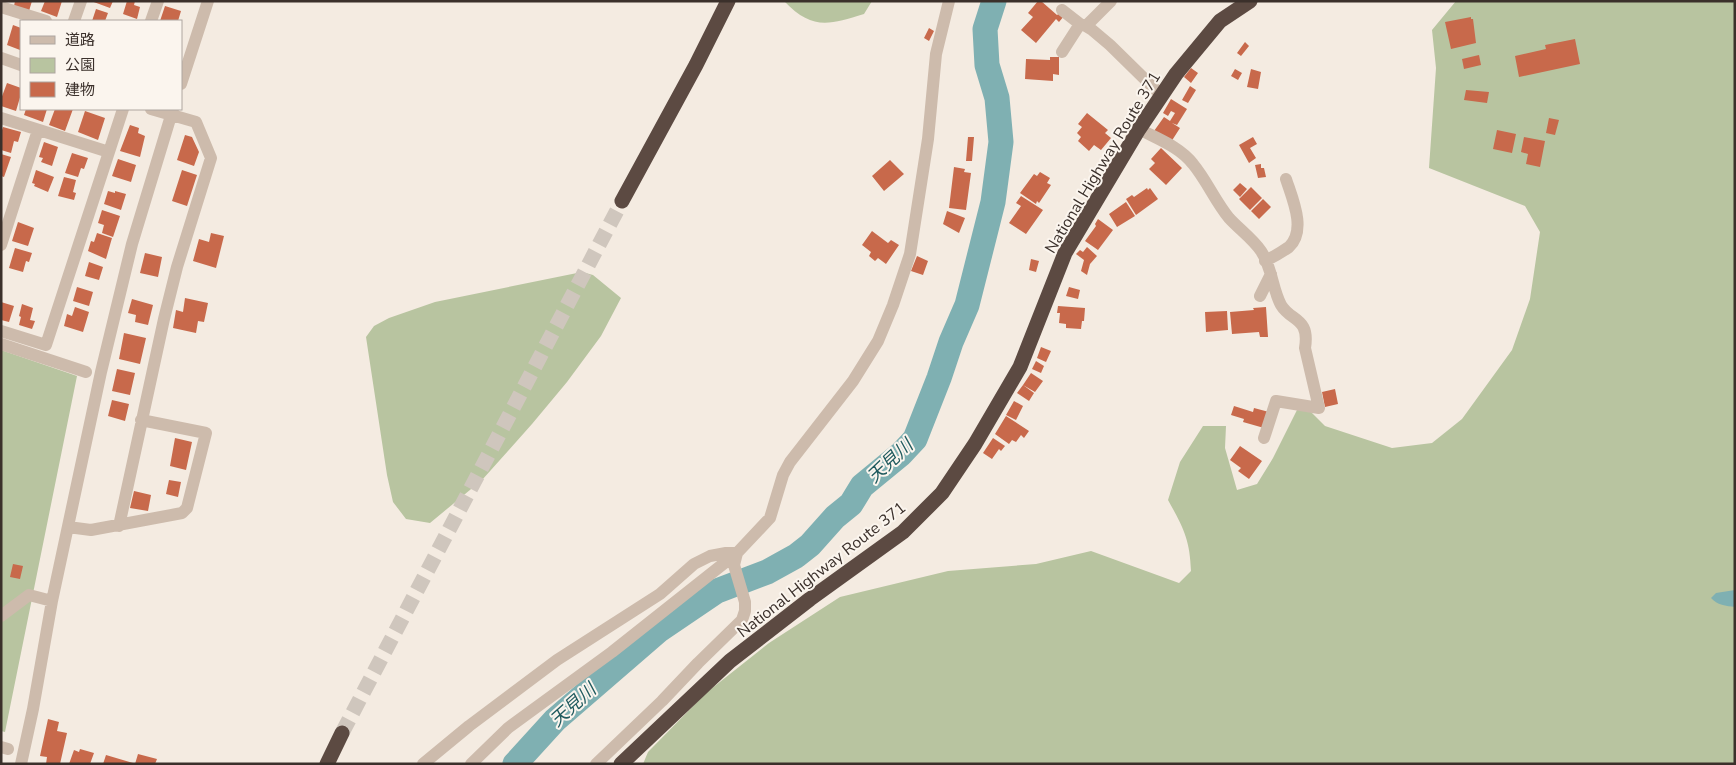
<svg xmlns="http://www.w3.org/2000/svg" width="1736" height="765" font-family="'Nunito Sans','Noto Sans JP',sans-serif">
<rect width="100%" height="100%" fill="#f4ebe1"/>
<path fill="#b8c4a0" d="M784,1H872L864,14C828,25 812,30 784,1Z
M1456,1H1735V764H643L648,752L706,693L769,643L840,597L948,571L1036,564L1091,551L1179,583L1191,571C1190,539 1183,527 1168,500L1180,462L1203,426H1226L1225,448L1237,490L1257,484L1273,458L1301,402L1325,426L1392,448L1432,443L1462,419L1512,350L1530,299L1540,232L1525,206L1429,168L1436,68L1432,30Z
M582,272L593,275L621,298L601,336L567,382L532,424L482,480L430,523L406,519L393,502L387,475L366,337L374,326L389,318L435,302Z
M1,350L77,376L5,732L1,731Z"/>
<path fill="#7fb0b2" d="M1735,590V607C1726,606 1717,605 1711,598L1716,593Z"/>
<g fill="none" stroke-linecap="round" stroke-linejoin="round">
<path stroke="#7fb0b2" stroke-width="25" d="M515,764L555,720L658,631L717,591L767,572L796,556L810,545L835,517L851,504L862,486L901,454L915,439L939,378L951,342L967,305L993,202L1001,142L997,98L987,65L985,29L994,1"/>
</g>
<path fill="#c8694b" d="M15,1H32L29,11L14,6Z
M45,1H62L57,17L41,11Z
M91,1H113L110,8Z
M127,1H135L134,5L140,7L137,19L123,14Z
M1038,1H1041L1057,15L1060,13L1064,16L1059,22L1056,19L1036,43L1021,30L1033,17L1028,13Z
M165,6L181,11L178,21H160Z
M96,9L108,13L105,21H92Z
M1471,17V19H1473L1476,43L1451,49L1445,22Z
M13,25L21,28L20,50L7,45Z
M929,28L934,31L929,41L924,38Z
M1575,39L1580,64L1519,77L1515,56L1546,49L1545,45Z
M1245,42L1249,46L1241,56L1237,53Z
M1479,55L1481,65L1464,69L1462,59Z
M1050,57H1059V75L1053,74V81L1025,79L1026,59L1050,60Z
M1191,68L1198,73L1191,83L1184,77Z
M1235,69L1242,73L1238,80L1231,76Z
M1251,69L1261,72L1258,89L1247,87Z
M7,83L21,88V94L16,111L1,106V99Z
M1190,86L1196,90L1188,103L1182,100Z
M1466,90L1489,92L1487,103L1464,100Z
M1171,99L1187,109L1177,125L1172,123L1180,128L1171,142L1154,131L1164,117L1170,121L1175,113L1171,111L1168,116L1163,113Z
M26,109H47L43,122L24,115Z
M55,109H73L65,131L49,125Z
M85,111L105,118L98,140L78,132Z
M1087,113L1108,130L1105,133L1111,138L1101,150L1094,145L1089,151L1078,141L1081,137L1077,133L1082,127L1078,124Z
M1549,118L1559,120L1555,135L1546,133Z
M130,125L139,128L138,133L145,136L140,157L120,151Z
M3,127L21,132L18,142L14,141L11,153L1,150V133Z
M1497,130L1516,134L1512,153L1493,149Z
M185,135L192,137L199,152L194,166L177,160Z
M968,137H974L972,161H966Z
M1253,137L1257,144L1250,148L1256,158L1249,163L1239,145Z
M1524,137L1545,141L1540,167L1526,164L1528,154L1521,152Z
M44,142L58,147L52,166L41,162L43,158L39,157Z
M1161,148L1182,168L1166,185L1149,169L1155,163L1151,159Z
M72,153L88,158L84,169L81,168L78,177L65,173Z
M1,154L11,157L4,177L1,176Z
M118,159L136,165L131,182L112,176Z
M890,160L904,174L884,191L872,176Z
M1261,164V168H1264L1266,177L1258,178L1255,165Z
M954,167L965,169L964,172L971,173L966,210L949,208Z
M36,170L54,177L48,192L34,186L35,184L32,183Z
M182,170L197,175L187,206L172,201Z
M1040,172L1050,178L1047,183L1051,185L1039,203L1037,201L1036,204L1020,193L1034,174L1037,176Z
M64,177L76,180L73,192L76,193L74,200L58,196Z
M1240,183L1247,189L1240,197L1233,190Z
M1251,187L1262,198L1250,210L1239,199Z
M1147,188L1148,190L1150,188L1158,199L1136,215L1126,199L1132,195L1134,197Z
M108,191L115,193V191L126,194L121,210L104,204Z
M1021,196L1043,210L1026,234L1009,223L1021,206L1016,203Z
M1263,199L1271,207L1259,219L1251,211Z
M1126,202L1135,216L1117,227L1109,214Z
M102,210L120,216L113,237L102,233L104,225L98,223Z
M947,211L965,218L959,233L943,224Z
M1098,219L1113,230L1098,250L1085,241L1096,226L1095,224Z
M18,222L34,228L28,246L12,241Z
M872,231L888,243L891,240L899,245L886,264L878,258L875,261L869,256L871,252L862,245Z
M97,233L112,238L106,259L88,251L91,241L94,242Z
M211,233L224,236L216,268L193,261L199,239L209,242Z
M1087,247L1097,256L1090,264L1087,275L1081,271L1084,260L1076,254L1080,250L1083,252Z
M15,248L32,253L29,262L26,261L23,272L9,268Z
M145,253L162,257L158,277L140,273Z
M917,256L928,261L923,275L911,271Z
M1031,259L1039,261L1036,272L1029,270Z
M89,262L103,267L99,280L85,276Z
M77,287L93,292L89,306L73,301Z
M1069,287L1080,290L1078,299L1066,296Z
M185,298L208,303L204,322L198,321L196,333L173,328L176,310L183,312Z
M132,299L153,305L148,325L135,322L136,315L128,313Z
M1,302L14,306L9,322L1,320Z
M22,304L33,308L30,320L35,321L32,329L19,325L21,317L19,316Z
M1058,306L1085,308L1084,321H1082L1081,329L1066,328V324L1059,323L1060,313H1057Z
M75,307L89,312L83,332L64,326L67,314L72,316Z
M1266,307L1268,337H1260L1259,332L1232,334L1230,312L1254,310L1253,308Z
M1227,311L1228,330L1206,332L1205,312Z
M124,333L146,338L140,364L119,359Z
M1041,347L1051,351L1046,362L1037,358Z
M1036,361L1044,366L1041,373L1032,369Z
M117,369L135,373L130,395L112,391Z
M1031,373L1043,381L1035,392L1023,385Z
M1023,385L1034,393L1029,401L1017,393Z
M1335,389L1338,404L1325,407L1322,392Z
M112,400L129,404L125,421L108,416Z
M1014,401L1023,406L1016,420L1006,415Z
M1234,406L1253,412L1254,408L1269,412L1264,428L1243,422L1244,419L1231,415Z
M1006,416L1029,431L1024,438L1021,435L1016,442L1012,440L1009,444L995,434Z
M175,438L192,442L186,470L170,466Z
M993,438L1005,446L1001,451L999,449L992,459L983,453Z
M1240,446L1262,461L1249,479L1238,471L1241,468L1230,460Z
M169,480L181,482L178,497L166,494Z
M134,491L151,495L148,511L130,508Z
M13,564L23,566L20,579L10,577Z
M48,719L59,722L57,731L67,733L60,764H46L47,757L40,756Z
M80,749L94,753L90,764H69L74,750L79,752Z
M138,754L157,759L155,764H135Z
M106,755L133,763V764H103Z"/>
<g fill="none" stroke-linecap="round" stroke-linejoin="round">
<path stroke="#cfc6bd" stroke-width="15" stroke-dasharray="15 8" stroke-linecap="butt" d="M342,733L622,201"/>
<path stroke="#cdbbac" stroke-width="12" d="M1,7L46,21
M1062,10L1080,24L1086,26L1091,29L1110,45L1162,96
M74,21L81,1
M151,21L158,1
M1086,26L1111,1
M1062,52L1080,24
M1,58L21,65
M181,84L208,1
M1,118L109,152
M1139,129C1158,139 1180,147 1193,164C1207,181 1215,201 1229,218C1239,229 1253,239 1261,251C1272,267 1272,288 1281,305C1291,322 1310,317 1305,348L1319,408L1276,401L1264,438
M1,245L38,130
M1265,261C1273,257 1282,252 1289,247C1307,230 1292,198 1286,179
M1260,296L1271,274
M1,331L46,345L123,109
M1,344L86,372
M119,526L164,319L177,267L211,158L196,122L151,109
M68,527L91,530L182,513L187,508L206,433L141,420
M1,616L29,595L52,601
M1,747L8,749
M21,764L33,709L52,601L101,372L132,244L173,109
M423,764L469,726L557,660L660,594L694,564L710,556L726,553H737
M471,764L508,728L612,652L737,553L770,518L783,475L790,462L853,381L878,341L893,305L910,254L928,139L936,54L949,1
M596,764L662,701L698,663L742,620L745,611V602L734,565L737,553"/>
<path stroke="#5c4a42" stroke-width="15" d="M622,201L696,65L728,1
M327,764L342,733
M621,764L730,661L810,599L903,532L942,493L975,444L1020,367L1065,253L1139,129L1176,74L1220,21L1250,1"/>
</g>
<g text-anchor="middle" stroke-width="4" stroke-linejoin="round" paint-order="stroke">
<g font-size="16" fill="#3b302b" stroke="#fbf5ee">
<text transform="translate(1102 162) rotate(-59)" y="6">National Highway Route 371</text>
<text transform="translate(821 569) rotate(-38)" y="6">National Highway Route 371</text>
</g>
<g font-size="18" font-style="italic" fill="#1f5a5e" stroke="#fbf5ee">
<text transform="translate(890 461) rotate(-43)" y="6">天見川</text>
<text transform="translate(573 705) rotate(-42)" y="6">天見川</text>
</g>
</g>
<rect width="1736" height="765" fill="none" stroke="#3b302b" stroke-width="5"/>
<rect x="20" y="20" width="162" height="90" fill="#fbf5ee" stroke="#aea6a0"/>
<rect x="30" y="36" width="25" height="8" fill="#cdbbac" stroke="#aea6a0"/>
<text x="65" y="45" font-size="15" fill="#3b302b">道路</text>
<rect x="30" y="58" width="25" height="15" fill="#b8c4a0" stroke="#aea6a0"/>
<text x="65" y="70" font-size="15" fill="#3b302b">公園</text>
<rect x="30" y="82" width="25" height="15" fill="#c8694b" stroke="#aea6a0"/>
<text x="65" y="95" font-size="15" fill="#3b302b">建物</text>
</svg>
